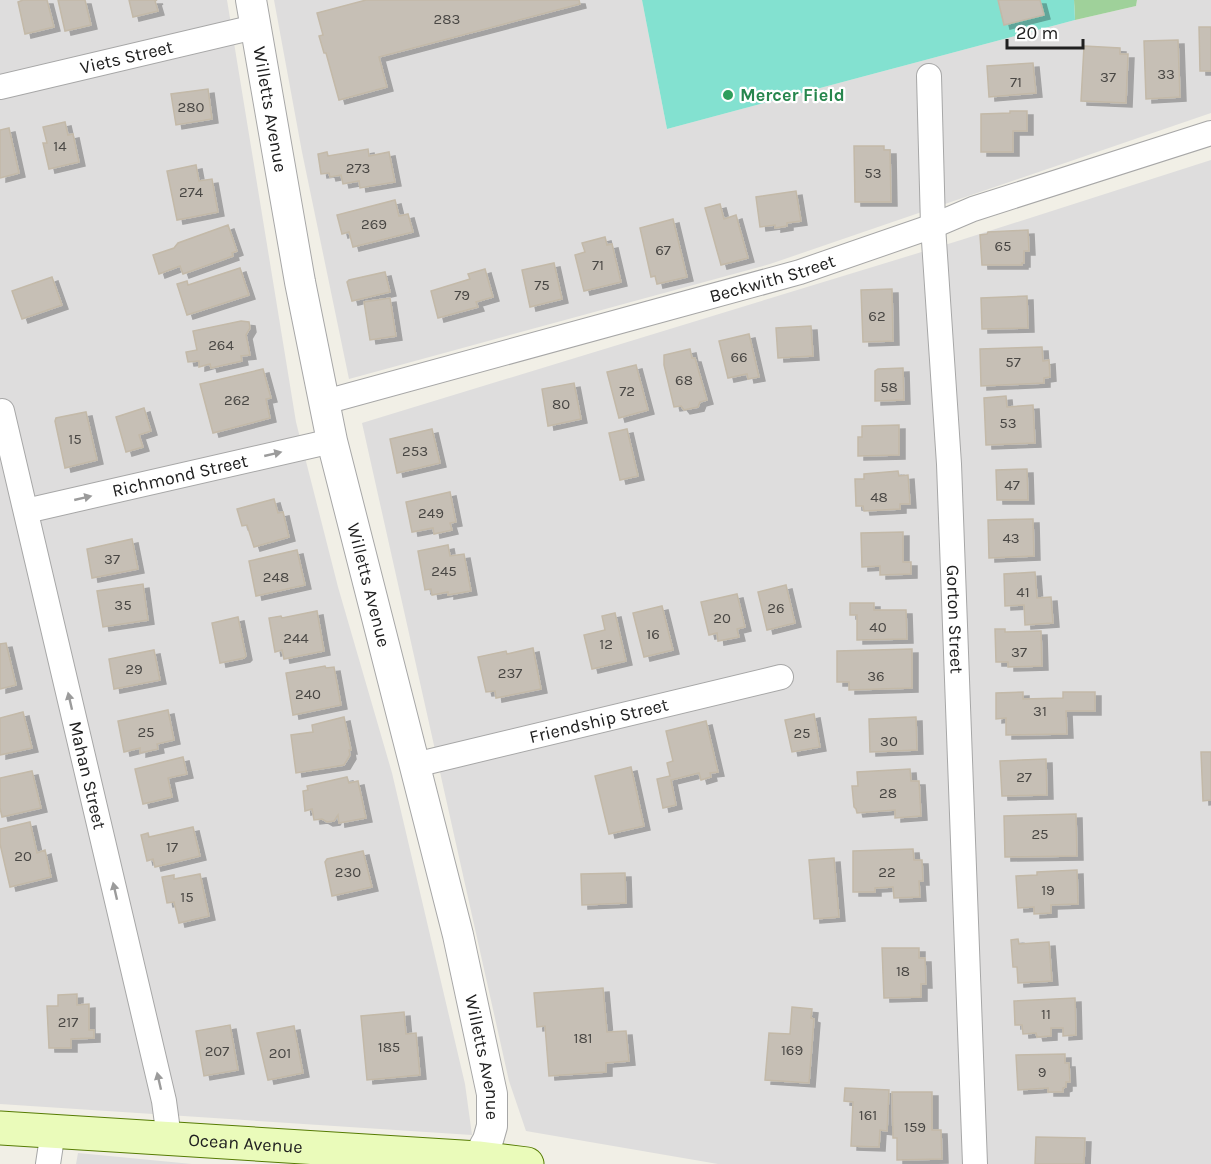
<svg xmlns="http://www.w3.org/2000/svg" width="1211" height="1164" font-family="Karla,sans-serif">
<defs>
<filter id="shadow"><feDropShadow dx="6" dy="4" stdDeviation="0" flood-color="#0004"/></filter>
</defs>
<rect width="100%" height="100%" fill="#f1efe6"/>
<path fill="#dedddd" d="M0,0H227L296,422L338,587L392,773L465,1084L472,1135L0,1104Z
M274,0H642L667,129L1075,20L1136,6L1137,0H1211V113L770,264L349,379L302,152Z
M1211,160V1164H718L526,1131L509,1081L362,423L961,240Z
M78,1153L192,1164H76Z"/>
<path fill="#9fd19a" d="M1074,0H1137L1136,6L1075,20Z"/>
<path fill="#83e1d0" d="M642,0H1074L1075,20L667,129Z"/>
<path fill="#c6bfb5" stroke="#c3b9a8" stroke-width="1.5" filter="url(#shadow)" d="M23,0H47L54,27L25,34L18,2Z
M58,0H85L91,25L65,31Z
M129,0H157L155,1L158,11L133,17Z
M366,0H579L580,4L379,57L387,87L339,100L326,53H324L319,36L323,35L317,13Z
M998,0H1040L1044,15L1004,25Z
M1199,27H1211V71H1200Z
M1178,40L1180,97L1146,99L1144,41Z
M1084,46L1120,48V54H1128L1126,103L1081,101Z
M1033,63L1036,93L989,97L987,66Z
M208,89L212,119L176,125L171,94Z
M1010,111H1027V131H1013V152H981V114L1010,113Z
M65,122L68,135L73,134L79,162L49,169L43,143H47L43,127Z
M9,128L19,173L0,178V130Z
M854,146H884V150H890L891,202H855Z
M368,149L369,156L389,152L395,182L360,188L359,181L343,184L341,175L330,177L329,173L321,174L318,154L327,152L328,156Z
M196,165L199,181L212,179L218,212L177,220L167,171Z
M796,191L801,221L787,223V226L775,228V225L760,227L756,197Z
M395,200L399,216L408,214L413,232L353,247L349,232L342,234L337,215Z
M720,204L724,219L736,215L748,258L721,265L705,208Z
M673,219L687,277L657,284L655,276L651,277L640,228Z
M228,225L237,251L232,253L233,256L183,274L180,266L159,274L153,255L174,248L178,243Z
M1028,230L1029,251H1024V263H1022V265H982L980,235L987,234L988,232Z
M605,237L607,245L612,244L621,282L584,291L575,255L585,252L582,243Z
M554,263L562,299L530,307L522,270Z
M240,268L249,295L187,315L177,284L187,281L188,285Z
M485,269L493,297L476,302L478,307L438,318L431,291L470,279L468,274Z
M385,272L390,292L352,301L347,282L349,280Z
M52,277L62,305L22,319L12,291Z
M892,289L893,341L863,342L861,290Z
M1027,296L1028,328L982,329L981,298Z
M390,298L396,336L370,340L364,302Z
M241,321L249,322L250,328L246,335L250,355L241,356L242,361L211,368L210,364L199,367V361L188,362L186,352L197,350L193,331Z
M811,326L813,356L778,358L776,328Z
M749,334L759,377L748,379L747,374L728,378L719,341Z
M1042,347L1043,361L1049,360L1050,377L1044,378V383L981,386L980,349Z
M690,349L692,358H695L707,400L700,402L698,407L684,410L681,406L674,407L664,365V355Z
M636,365L648,410L619,418L607,372Z
M903,368L904,400L875,401V371L878,369Z
M263,369L271,398L266,399L270,418L213,433L200,384Z
M574,383L581,419L548,426L542,389Z
M1006,396L1007,407L1033,405L1035,443L986,445L984,398Z
M144,408L151,431L139,435L143,447L126,452L116,417Z
M86,412L97,460L65,468L55,421L56,418Z
M899,425V455L858,456V437H862V426Z
M432,429L440,463L397,473L390,439Z
M627,429L638,476L620,480L609,433Z
M1027,469L1028,500H997L996,470Z
M898,471L899,476L908,475L910,504H900V509L864,511L863,506H856L855,479H864V474Z
M450,492L456,522L450,523L452,530L434,534L433,528L412,532L406,502Z
M274,499L278,513L283,512L289,537L254,547L247,525L242,526L237,509Z
M1033,519L1034,556L989,558L988,520Z
M903,532V562H911V574L880,575V566L862,567L861,533Z
M132,539L138,569L92,578L87,549Z
M448,545L450,556L464,554L471,591L448,595V592L432,595L431,589L425,590L418,551Z
M297,550L305,585L256,596L249,561Z
M1035,572L1037,598L1051,597L1053,623L1025,625L1024,605L1005,606L1004,574Z
M143,584L148,620L103,627L97,591Z
M786,585L795,623L767,630L758,592Z
M737,594L745,627L737,629L739,637L718,641L717,633L709,635L701,602Z
M850,603H874V610H906L907,639L857,640V615H850Z
M662,606L673,650L644,657L633,613Z
M317,611L324,651L284,659L282,650L275,652L269,618L281,616L282,618Z
M615,613L626,661L592,669L584,635L605,630L602,616Z
M238,617L246,656L244,658L220,663L212,623Z
M995,629H1005V632L1041,631L1042,666L1008,667V662H996Z
M6,643L16,685L0,689V644Z
M533,648L541,689L496,698L495,691L486,692L478,657L506,651L507,654Z
M912,649V688L849,690V682H837V651Z
M154,650L160,680L114,689L109,659Z
M325,666L326,668L334,667L341,705L293,715L286,673Z
M1023,692V699L1063,698V692H1095V711H1066L1067,734L1006,735V718L996,719V693Z
M168,710L174,740L157,744L158,749L140,753V748L124,752L118,721Z
M23,712L32,748L0,755V718Z
M814,714L820,747L792,752L785,720Z
M344,717L351,750H349L350,755L344,765L296,773L291,735L313,732L312,725Z
M916,717L917,750L870,752L869,719Z
M706,721L718,772L710,773L711,777L701,780L699,773L671,780L676,805L663,808L657,779L670,776L667,763L673,761L666,731Z
M1201,752H1211V800L1203,801Z
M183,757L187,774L168,778L172,797L143,804L135,769Z
M1046,759L1047,795L1002,796L1000,761Z
M631,767L644,826L609,834L595,776Z
M910,769L911,781H919L921,816L895,818V810L857,813L856,809L854,807L852,786H858L857,772Z
M32,771L41,808L2,817L0,808V778Z
M347,777L349,783L358,781L366,818L339,823L338,815L334,821L327,822L322,819L314,820L312,809L305,811L303,791L308,790L307,786Z
M1076,814L1077,856L1005,857L1004,816Z
M30,822L37,853L45,850L51,877L10,887L0,844V829Z
M193,827L200,856L155,867L153,859L147,861L141,835L148,833L149,837Z
M913,849L914,860H922L923,881H919L920,897L894,898L893,887L875,888V892H853V851Z
M363,851L372,887L332,896L325,862L327,859Z
M834,858L839,917L814,919L809,860Z
M1077,870L1078,904L1051,905V913L1034,914V907L1018,908L1016,876L1037,875V872Z
M625,873L626,903L582,905L581,874Z
M200,874L209,916L179,923L174,902L167,903L162,877L174,875V879Z
M1018,939L1019,944L1049,942L1052,981L1018,983L1017,967H1013L1011,940Z
M882,948H919V958H925L926,984H921V997L884,998Z
M603,988L607,1032L626,1031L629,1061L606,1063V1072L549,1076L545,1026L537,1027L534,993Z
M77,994V1005L89,1004V1030H94V1038L71,1039V1048H49L47,1006H58V995Z
M1075,998L1076,1035L1063,1036V1028H1051V1036L1037,1037L1036,1033L1023,1034L1022,1025H1015L1014,1001Z
M792,1007L812,1009L811,1018L814,1019L809,1083L765,1080L769,1033L790,1034Z
M404,1012L406,1034L416,1033L420,1075L367,1080L361,1016Z
M230,1025L238,1070L204,1076L196,1031Z
M294,1026L303,1073L268,1080L257,1033Z
M1065,1054V1063H1069L1070,1082H1066V1087L1063,1088V1092H1048V1088L1018,1090L1016,1055Z
M845,1088L889,1090L887,1131L880,1130L879,1147L851,1146L853,1102L844,1101Z
M892,1092H932V1130H941L942,1159L897,1160V1138H893Z
M1036,1137L1085,1138L1084,1164H1035Z"/>
<g fill="none" stroke-linecap="round" stroke-linejoin="round">
<g stroke="#a7a7a7" stroke-width="26">
<g id="minor">
<path id="s1" d="M929,76L933,226L949,464L975,1164"/>
<path id="s2" d="M0,87L255,27"/>
<path id="s3" d="M325,402L800,272L933,226L973,209L1211,133"/>
<path id="s4" d="M2,411L164,1101L169,1138"/>
<path id="s5" d="M26,511L332,441"/>
<path id="s6" d="M415,765L781,677"/>
<path d="M48,1164L53,1131"/>
</g>
</g>
<g stroke="#a7a7a7" stroke-width="32">
<g id="tertiary">
<path id="s7" d="M251,0L300,282L332,441L458,935L492,1094V1126L488,1140L478,1158"/>
</g>
</g>
<g stroke="#567b03" stroke-width="35">
<g id="secondary">
<path id="s8" d="M0,1128L478,1158L527,1164"/>
</g>
</g>
<use href="#minor" stroke="#fff" stroke-width="24"/>
<use href="#tertiary" stroke="#fff" stroke-width="30"/>
<use href="#secondary" stroke="#eafbba" stroke-width="33"/>
</g>
<defs><path id="oneway-solid" d="M-6-.8H1V-3.2L6.5 0L1 3.2V.8H-6Z" transform="scale(1.5)"/></defs>
<g fill="#9b9b9b">
<use href="#oneway-solid" transform="translate(273 454) rotate(-13)"/>
<use href="#oneway-solid" transform="translate(83 498) rotate(-13)"/>
<use href="#oneway-solid" transform="translate(70 701) rotate(-103)"/>
<use href="#oneway-solid" transform="translate(115 891) rotate(-103)"/>
<use href="#oneway-solid" transform="translate(159 1081) rotate(-103)"/>
</g>
<circle fill="#2e9e5b" stroke="#fff" stroke-width="2" cx="728" cy="95" r="6"/>
<g text-anchor="middle" stroke-width="4.5" stroke-linejoin="round" paint-order="stroke">
<g font-size="15" fill="#4a4845">
<text x="447" y="24">283</text>
<text x="1166" y="79">33</text>
<text x="1108" y="82">37</text>
<text x="1016" y="87">71</text>
<text x="191" y="112">280</text>
<text x="60" y="151">14</text>
<text x="358" y="173">273</text>
<text x="873" y="178">53</text>
<text x="191" y="197">274</text>
<text x="374" y="229">269</text>
<text x="1003" y="251">65</text>
<text x="663" y="255">67</text>
<text x="598" y="270">71</text>
<text x="542" y="290">75</text>
<text x="462" y="300">79</text>
<text x="877" y="321">62</text>
<text x="221" y="350">264</text>
<text x="739" y="362">66</text>
<text x="1013" y="367">57</text>
<text x="684" y="385">68</text>
<text x="889" y="392">58</text>
<text x="627" y="396">72</text>
<text x="237" y="405">262</text>
<text x="561" y="409">80</text>
<text x="1008" y="428">53</text>
<text x="75" y="444">15</text>
<text x="415" y="456">253</text>
<text x="1012" y="490">47</text>
<text x="879" y="502">48</text>
<text x="431" y="518">249</text>
<text x="1011" y="543">43</text>
<text x="112" y="564">37</text>
<text x="444" y="576">245</text>
<text x="276" y="582">248</text>
<text x="1023" y="597">41</text>
<text x="123" y="610">35</text>
<text x="776" y="613">26</text>
<text x="722" y="623">20</text>
<text x="878" y="632">40</text>
<text x="653" y="639">16</text>
<text x="296" y="643">244</text>
<text x="606" y="649">12</text>
<text x="1019" y="657">37</text>
<text x="134" y="674">29</text>
<text x="510" y="678">237</text>
<text x="876" y="681">36</text>
<text x="308" y="699">240</text>
<text x="1040" y="716">31</text>
<text x="146" y="737">25</text>
<text x="802" y="738">25</text>
<text x="889" y="746">30</text>
<text x="1024" y="782">27</text>
<text x="888" y="798">28</text>
<text x="1040" y="839">25</text>
<text x="172" y="852">17</text>
<text x="23" y="861">20</text>
<text x="348" y="877">230</text>
<text x="887" y="877">22</text>
<text x="1048" y="895">19</text>
<text x="187" y="902">15</text>
<text x="903" y="976">18</text>
<text x="1046" y="1019">11</text>
<text x="68" y="1027">217</text>
<text x="583" y="1043">181</text>
<text x="389" y="1052">185</text>
<text x="792" y="1055">169</text>
<text x="217" y="1056">207</text>
<text x="280" y="1058">201</text>
<text x="1042" y="1077">9</text>
<text x="868" y="1120">161</text>
<text x="915" y="1132">159</text>
</g>
<g font-size="18" fill="#202020" stroke="#fff">
<text dy="6" stroke="none"><textPath href="#s2" startOffset="130">Viets Street</textPath></text>
<text dy="6" stroke="none"><textPath href="#s7" startOffset="111">Willetts Avenue</textPath></text>
<text dy="6" stroke="none"><textPath href="#s3" startOffset="464">Beckwith Street</textPath></text>
<text dy="6" stroke="none"><textPath href="#s5" startOffset="158">Richmond Street</textPath></text>
<text dy="6" stroke="none"><textPath href="#s7" startOffset="597">Willetts Avenue</textPath></text>
<text dy="6" stroke="none"><textPath href="#s1" startOffset="544">Gorton Street</textPath></text>
<text dy="6" stroke="none"><textPath href="#s6" startOffset="189">Friendship Street</textPath></text>
<text dy="6" stroke="none"><textPath href="#s4" startOffset="374">Mahan Street</textPath></text>
<text dy="6" stroke="none"><textPath href="#s7" startOffset="1083">Willetts Avenue</textPath></text>
<text dy="6" stroke="none"><textPath href="#s8" startOffset="246">Ocean Avenue</textPath></text>
</g>
<g font-size="18" font-weight="bold" fill="#27864d" stroke="#fff" text-anchor="start">
<text x="740" y="101">Mercer Field</text>
</g>
</g>
<path d="M1007 39v9h76v-9" fill="none" stroke="#202020" stroke-width="3"/>
<text x="1016" y="39" font-size="18" fill="#202020" stroke="#ffffff" stroke-width="4.5" paint-order="stroke">20 m</text>
</svg>
